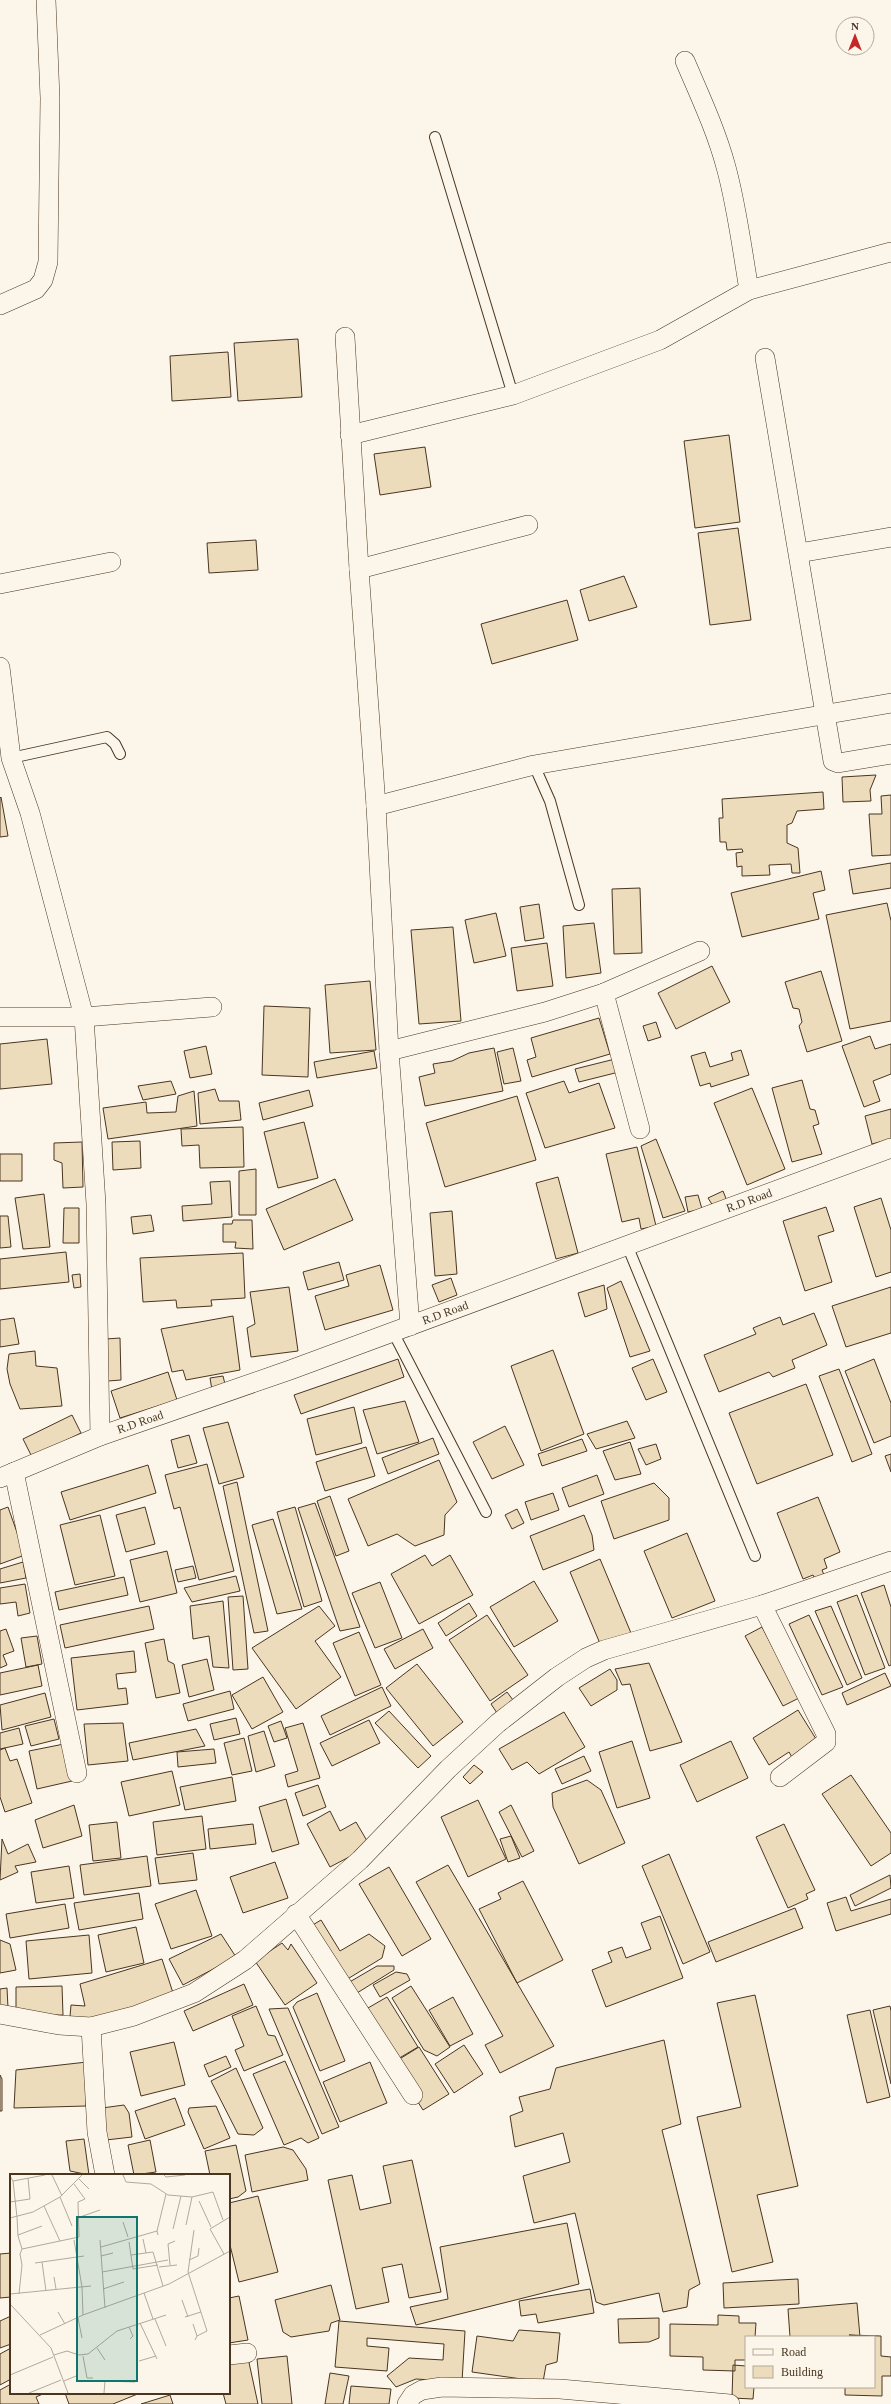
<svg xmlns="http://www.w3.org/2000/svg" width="891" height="2404" font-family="Georgia,serif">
<rect width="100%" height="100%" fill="#fbf6e9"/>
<path fill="#ecdcbc" stroke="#4a3520" d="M298,339L302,397L238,401L234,343Z
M228,352L231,397L172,401L170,356Z
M729,435L740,522L695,528L684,441Z
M425,447L431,487L380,495L374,454Z
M738,528L751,620L710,625L698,533Z
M256,540L258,570L209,573L207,543Z
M624,576L637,607L589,621L580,590Z
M567,600L578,640L492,664L481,624Z
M876,775L870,790L871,801L843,802L842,777Z
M823,792L824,809L797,811L792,823L787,825V843L798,848L800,873H792L791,864L769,865L770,875L742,876V866L737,867L736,853L743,852L742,849L727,850L726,842H720L719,818H723L722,799Z
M891,795V855L872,856L869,814H882L881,796Z
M1,797L8,836L0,837V798Z
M891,863V888L853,894L849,870Z
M821,871L825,890L813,893L819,919L742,937L731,893Z
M640,888L642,953L614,954L612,889Z
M887,903L891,921V1021L850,1029L826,915Z
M539,904L544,938L525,941L520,907Z
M496,913L506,956L474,963L465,920Z
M594,923L601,973L566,978L563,926Z
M453,927L461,1021L419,1024L411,930Z
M547,943L553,986L517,991L511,948Z
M712,966L730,1002L676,1029L658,993Z
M821,971L842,1041L807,1052L799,1026L802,1022L799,1009L793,1008L785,982Z
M370,981L376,1050L330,1053L325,985Z
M264,1006L310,1008L308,1077L262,1075Z
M599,1018L610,1054L532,1077L527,1060L536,1057L531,1038Z
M656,1022L661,1037L648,1041L643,1026Z
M870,1036L875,1049L891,1044V1074L873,1081L880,1101L864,1107L842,1046Z
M47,1039L52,1084L0,1089V1044Z
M206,1046L212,1074L190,1078L184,1051Z
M494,1048L503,1091L425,1106L419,1077L435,1073L433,1064L452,1061L469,1053Z
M513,1048L521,1081L504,1084L497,1052Z
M741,1050L749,1075L711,1087L710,1083L700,1086L691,1056L705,1052L710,1067L733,1060L731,1053Z
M374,1051L377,1068L317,1078L314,1062Z
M615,1059L619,1072L579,1082L575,1069Z
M802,1080L810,1109L815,1110L819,1124L813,1126L822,1154L792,1162L772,1088Z
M171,1081L176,1094L143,1100L138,1086Z
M564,1081L569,1093L599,1083L615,1128L545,1148L526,1093Z
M752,1088L785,1169L747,1185L714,1103Z
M215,1089L219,1101H239L241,1120L200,1124L198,1093Z
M309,1090L313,1106L263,1120L259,1103Z
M194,1091L197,1126L108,1139L103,1108L146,1102L147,1113L176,1112L178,1096Z
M517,1096L536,1160L445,1187L426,1123Z
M891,1109V1139L872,1144L865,1116Z
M304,1122L318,1178L278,1188L264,1132Z
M243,1127L244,1167L200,1168L199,1145L182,1146L181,1129Z
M656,1139L685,1211L663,1218L641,1146Z
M140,1141L141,1168L113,1170L112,1142Z
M82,1142L83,1187L63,1188L62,1163L54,1160V1143Z
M637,1147L656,1226L641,1229L639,1218L622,1222L606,1154Z
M0,1154H22V1181H0Z
M256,1169V1215H239V1171Z
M558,1177L578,1253L556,1259L536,1183Z
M335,1179L353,1220L284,1250L266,1209Z
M230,1181L232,1217L183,1221L182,1206L212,1204L210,1182Z
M723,1191L727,1201L713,1206L708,1198Z
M44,1194L50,1247L23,1249L15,1198Z
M698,1195L702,1209L688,1212L685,1197Z
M881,1198L891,1230V1272L876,1277L854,1207Z
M826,1207L834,1231L818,1236L832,1282L805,1291L783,1221Z
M64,1208H79V1243H63Z
M452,1211L457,1274L435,1276L430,1213Z
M151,1215L154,1231L133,1234L131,1217Z
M0,1216H8L11,1247L0,1248Z
M233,1220H252L253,1249L235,1248L236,1242H223V1224H232Z
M66,1252L69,1282L0,1289V1259Z
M243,1253L245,1298L211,1300L212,1306L177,1308L176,1300L143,1302L140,1258Z
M339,1262L344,1280L308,1290L303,1272Z
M380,1265L393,1310L325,1330L315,1296L349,1286L346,1275Z
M80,1274L81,1287L74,1288L72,1275Z
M451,1278L457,1295L439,1302L432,1285Z
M621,1281L650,1351L630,1357L607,1288Z
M604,1285L607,1309L585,1317L578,1293Z
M289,1287L298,1351L251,1357L247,1328L255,1324L250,1292Z
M891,1287V1333L846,1347L832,1306Z
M814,1313L827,1345L792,1360L795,1368L773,1377L769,1372L719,1392L704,1355L756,1334L753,1328L780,1317L783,1325Z
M233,1316L240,1370L186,1380L183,1370L172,1372L161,1329Z
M14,1318L19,1344L0,1347V1320Z
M120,1338L121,1380L108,1381L106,1339Z
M553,1350L584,1434L541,1451L511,1366Z
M35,1351L36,1366L57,1368L62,1406L20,1409L10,1384L7,1369L9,1354Z
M398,1359L404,1377L301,1414L294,1395Z
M653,1359L667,1392L646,1400L632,1368Z
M874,1359L891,1403V1436L874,1443L845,1371Z
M839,1369L872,1454L852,1462L819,1376Z
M168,1372L177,1400L120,1418L111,1391Z
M223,1376L226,1388L212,1390L210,1378Z
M806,1384L833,1455L757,1484L729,1413Z
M405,1401L419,1442L377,1454L363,1410Z
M354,1407L362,1443L316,1455L307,1419Z
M72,1415L81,1433L32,1457L23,1439Z
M627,1421L635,1438L596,1449L587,1434Z
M228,1422L244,1477L219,1484L203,1428Z
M505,1426L524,1465L492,1479L473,1442Z
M189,1435L197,1463L178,1468L171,1440Z
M433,1438L439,1454L388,1474L382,1458Z
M582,1439L587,1451L542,1466L538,1454Z
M630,1442L641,1474L615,1480L603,1451Z
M656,1444L661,1459L646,1465L638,1449Z
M366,1447L375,1476L325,1491L316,1462Z
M891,1454V1472L885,1456Z
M439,1460L457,1502L445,1515L444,1535L415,1546L397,1534L368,1546L348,1499Z
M207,1464L234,1571L199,1580L180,1507L174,1509L165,1475Z
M148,1465L156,1493L70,1520L61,1492Z
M597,1475L604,1494L569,1507L562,1488Z
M237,1482L268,1631L254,1633L223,1486Z
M654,1483L669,1498V1520L614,1539L601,1501Z
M553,1493L559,1510L531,1520L525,1502Z
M330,1496L349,1551L336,1556L317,1501Z
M818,1497L840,1552L824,1559L827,1568L822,1570L824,1575L815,1579L813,1575L803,1579L777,1513Z
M315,1503L360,1627L340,1631L298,1508Z
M8,1507L25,1555L0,1564V1510Z
M145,1507L155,1544L126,1552L116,1515Z
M295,1507L322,1601L304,1607L277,1512Z
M517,1509L524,1523L512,1529L505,1515Z
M100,1515L115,1576L75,1585L60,1525Z
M584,1515L592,1535L594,1550L543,1570L530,1536Z
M273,1519L302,1609L277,1614L252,1525Z
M687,1533L715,1601L672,1618L644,1551Z
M167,1551L177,1593L140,1602L130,1560Z
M425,1555L432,1566L450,1555L473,1595L419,1624L391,1574Z
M600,1559L631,1633L601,1646L570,1572Z
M23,1562L26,1578L0,1583V1569Z
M193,1566L196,1578L178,1582L175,1570Z
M236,1576L240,1591L192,1602L184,1588Z
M124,1577L128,1595L59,1610L55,1592Z
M534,1581L558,1621L514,1647L490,1607Z
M380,1582L402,1638L375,1648L352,1593Z
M25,1584L30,1613L18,1616L16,1602L0,1604V1588Z
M884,1585L891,1607V1665L889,1666L861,1593Z
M857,1595L885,1668L865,1675L837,1602Z
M243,1596L248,1669L233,1670L228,1597Z
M223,1601L229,1668L213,1667L209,1636L193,1639L190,1606Z
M469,1603L477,1616L446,1636L438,1623Z
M149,1606L154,1629L65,1648L60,1625Z
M319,1606L335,1626L315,1641L341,1677L296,1709L252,1648Z
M831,1606L862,1678L847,1685L815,1611Z
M487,1615L528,1675L490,1701L449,1640Z
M809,1615L843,1687L822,1695L789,1624Z
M762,1627L799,1698L783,1706L745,1636Z
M6,1629L14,1651L3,1655L7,1665L0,1668V1631Z
M423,1629L433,1648L395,1669L384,1649Z
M359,1632L381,1685L355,1696L333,1643Z
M37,1636L42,1664L26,1667L21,1638Z
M164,1639L168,1661L174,1664L180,1693L156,1698L145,1643Z
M134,1651L136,1672L116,1674L118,1689L126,1688L128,1704L77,1710L71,1658Z
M207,1659L214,1690L189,1697L182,1665Z
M649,1663L682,1742L650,1751L630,1684L622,1685L615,1669Z
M417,1664L463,1722L433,1746L386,1688Z
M38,1665L42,1686L0,1695V1673Z
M610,1669L617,1680V1690L591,1706L579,1688Z
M885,1673L891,1686L847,1705L842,1693Z
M263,1677L283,1712L252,1729L232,1695Z
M382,1687L391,1706L330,1735L321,1716Z
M230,1691L234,1709L188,1721L183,1704Z
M507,1692L516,1704L499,1716L491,1704Z
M45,1693L51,1717L2,1730L0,1705Z
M798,1710L816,1739L810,1742L814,1750L794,1761L789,1752L769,1765L753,1738Z
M389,1711L431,1756L418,1768L375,1723Z
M564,1712L585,1747L539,1774L527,1762L512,1770L499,1749Z
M236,1718L240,1734L214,1740L210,1724Z
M54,1719L59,1739L31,1746L25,1726Z
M369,1720L380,1743L332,1766L320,1743Z
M281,1721L287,1738L274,1742L268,1726Z
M123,1723L128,1761L88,1765L84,1724Z
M303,1723L320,1778L288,1787L285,1775L298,1771L285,1728Z
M19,1728L23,1744L0,1749V1733Z
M196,1729L205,1746L133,1760L129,1743Z
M264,1731L275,1766L256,1772L248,1736Z
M244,1738L252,1771L232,1775L224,1743Z
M632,1741L650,1798L617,1808L599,1752Z
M731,1741L748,1778L697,1802L680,1765Z
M64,1744L72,1781L37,1789L29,1751Z
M5,1748L10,1761L17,1759L32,1803L5,1812L0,1797V1750Z
M214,1749L216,1763L178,1767L177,1752Z
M584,1756L591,1771L562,1784L555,1769Z
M474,1765L483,1772L470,1784L463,1777Z
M172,1771L180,1805L129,1816L121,1782Z
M851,1775L891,1833V1853L871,1866L822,1794Z
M232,1777L236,1801L185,1810L180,1787Z
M587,1780L601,1790L625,1843L579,1864L553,1807L552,1793Z
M318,1785L326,1807L303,1816L295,1793Z
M286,1799L299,1844L272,1852L259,1807Z
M478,1800L506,1859L468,1877L441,1817Z
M74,1805L82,1836L43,1848L35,1820Z
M511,1805L534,1851L522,1857L499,1812Z
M330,1811L340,1831L356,1822L370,1846L330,1867L307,1824Z
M202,1816L206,1849L157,1855L153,1822Z
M117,1822L121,1858L93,1861L89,1825Z
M253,1824L256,1844L210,1849L208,1829Z
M784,1824L815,1890L806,1894L808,1899L788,1908L756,1837Z
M511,1836L520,1858L508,1862L500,1839Z
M2,1839L8,1854L28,1844L36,1862L15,1866L18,1872L0,1880Z
M193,1853L197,1880L159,1884L155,1858Z
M669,1854L710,1952L683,1964L642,1866Z
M147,1856L151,1886L84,1895L80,1865Z
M275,1862L288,1898L243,1913L230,1877Z
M448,1865L554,2046L500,2073L485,2045L503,2036L416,1882Z
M69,1866L74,1898L36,1903L31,1872Z
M389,1867L431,1939L402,1956L359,1884Z
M890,1875L891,1888L855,1906L850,1895Z
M523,1881L563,1960L517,1983L479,1909L501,1899L498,1893Z
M196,1890L212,1936L171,1949L155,1904Z
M139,1893L143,1919L79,1930L74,1903Z
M846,1897L851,1911L891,1899V1914L836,1931L827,1903Z
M65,1904L69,1928L10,1938L6,1914Z
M795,1908L803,1928L716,1962L708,1942Z
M660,1916L683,1978L606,2007L592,1970L612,1962L608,1952L622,1947L626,1958L651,1949L641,1923Z
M321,1920L340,1951L369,1934L385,1946L382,1958L336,1986L303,1931Z
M136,1927L144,1963L106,1972L98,1935Z
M221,1934L236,1957L183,1985L169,1959Z
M89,1935L92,1973L29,1979L26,1941Z
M0,1940L10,1944L16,1970L0,1973Z
M282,1943L288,1950L291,1944L317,1983L285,2005L255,1961Z
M162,1959L174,1996L69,2028L71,2005L85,2006L80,1984Z
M377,1966H394V1970L349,1998L341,1987Z
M396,1972L407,1974L410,1980L380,1997L373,1985Z
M244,1984L253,2005L193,2031L184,2011Z
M62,1986L63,2015L16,2016V1987Z
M411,1986L450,2047L437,2056L424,2050L392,1998Z
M7,1988L8,2008H0V1989Z
M317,1993L345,2061L320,2071L293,2007L297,2002Z
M755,1995L798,2186L757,2195L773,2262L732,2272L697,2117L741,2107L717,2003Z
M387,1997L418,2047L391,2063L361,2012Z
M453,1997L473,2034L450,2046L429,2010Z
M256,2006L268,2035L275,2036L283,2055L244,2071L235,2050L244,2046L232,2016Z
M890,2006L891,2011V2084L873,2010Z
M288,2008L339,2127L322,2134L269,2009Z
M870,2010L890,2097L867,2103L847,2015Z
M664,2040L681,2124L662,2130L700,2284L689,2290L687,2307L663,2312L659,2293L604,2305L596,2302L575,2213L534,2223L523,2176L570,2162L563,2133L515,2147L510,2116L523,2111L519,2097L550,2089L556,2068Z
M174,2042L185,2085L141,2096L130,2052Z
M464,2045L483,2074L454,2093L435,2064Z
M419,2047L449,2094L423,2110L393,2063Z
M226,2056L231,2067L209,2077L204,2065Z
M285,2061L319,2138L308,2143L301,2138L284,2145L253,2074Z
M87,2062L86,2106L14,2108L16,2070Z
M370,2062L387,2103L340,2122L323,2082Z
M236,2068L263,2128L254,2135L238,2134L211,2081Z
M0,2075L2,2079V2111H0Z
M175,2098L185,2125L145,2139L135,2111Z
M124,2105L129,2113L132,2137L106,2140L102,2108Z
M216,2106L230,2138L204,2149L188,2112L189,2108Z
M84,2139L89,2175L70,2171L66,2141Z
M150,2140L156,2172L134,2175L128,2145Z
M236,2145L246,2191L238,2197L229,2199V2175H210L205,2151Z
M283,2147L293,2150L306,2169L308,2180L252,2192L245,2155Z
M412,2160L441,2292L409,2298L402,2264L382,2268L389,2302L356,2309L328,2180L352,2175L360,2210L391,2203L383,2166Z
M258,2196L278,2272L239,2282L229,2241V2203Z
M567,2223L579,2284L416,2325L410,2307L448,2299L440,2247Z
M11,2253V2297L0,2298V2254Z
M798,2279L799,2304L724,2308L723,2283Z
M331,2285L340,2320L331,2323L329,2331L291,2337L283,2332L275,2300Z
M590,2289L594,2313L538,2323L536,2314L521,2316L519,2301Z
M239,2296L248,2340L229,2343V2298Z
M857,2303L860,2337H790L788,2309Z
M718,2315L739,2316V2323H756L755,2337H746V2360H735V2371L703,2370V2357L670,2356V2324L718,2325Z
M11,2316V2344L0,2348V2321Z
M659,2318V2338L649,2342L619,2343L618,2319Z
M339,2321L465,2331L462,2382L416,2379L396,2387L387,2376L409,2358L443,2360L444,2344L367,2338V2346L389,2348L387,2371L335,2367Z
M519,2330L560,2333L557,2362L546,2365L543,2382L472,2372L477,2336L513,2341Z
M849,2335L881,2336V2356L891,2357V2376H882V2396L845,2395V2387H874V2337Z
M11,2348V2379L0,2385V2354Z
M287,2356L292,2404H262L257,2359Z
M248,2358L258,2404H226L223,2393H229V2362Z
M733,2365L746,2366V2387H754L753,2399L732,2398Z
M330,2373L349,2376L343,2404H325Z
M11,2384V2393H45L36,2397L39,2404H0V2390Z
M351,2386L391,2389L389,2404H349Z
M65,2393H140L113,2404H69Z
M170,2395L173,2404H141Z"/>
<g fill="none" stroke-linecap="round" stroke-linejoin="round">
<g stroke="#4a3520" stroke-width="12">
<path id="lane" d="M435,137L513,395
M11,758L107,737L115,744L120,754
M534,765L550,801L579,905
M627,1245L755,1556
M393,1332L486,1512"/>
</g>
<g stroke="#4a3520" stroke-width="20">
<g id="street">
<path d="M685,61C700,96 716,130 726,167C737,207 742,249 749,290"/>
<path d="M0,305L36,289L43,280L48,262L50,98L46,0"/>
<path d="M345,337L359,569L376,806L389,1051L410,1326"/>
<path d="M765,358L833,761L838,763L891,754"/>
<path d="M350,435L513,395L660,340L749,290L891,252"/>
<path d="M799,553L891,537"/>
<path d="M359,569L528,525"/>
<path d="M0,584L111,562"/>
<path d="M0,667L11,758L30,813L84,1017L96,1204L100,1436"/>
<path d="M376,806L534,765L891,703"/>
<path d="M604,993L640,1129"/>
<path d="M0,1017H84L212,1007"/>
<path d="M389,1051L545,1012L604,993L700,951"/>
<path d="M14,1472L77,1773"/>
<path id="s1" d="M0,1478L100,1436L290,1370L891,1148"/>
<path d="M762,1605L826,1734V1742L780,1777"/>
<path d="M296,1914L413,2095"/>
<path d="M0,2014L59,2025L91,2027L134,2016L194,1993L245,1960L360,1860L448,1769L498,1723L557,1677L586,1658L604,1650L762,1605L891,1561"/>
<path d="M91,2027L97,2132L105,2175"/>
<path d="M229,2355L247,2353"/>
<path d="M407,2404L413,2395L422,2390L442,2387L560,2389L730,2404"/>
</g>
</g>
<use href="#lane" stroke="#fbf6e9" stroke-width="10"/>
<use href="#street" stroke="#fbf6e9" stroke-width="19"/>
</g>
<g text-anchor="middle" stroke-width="3" stroke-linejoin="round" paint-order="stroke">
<g font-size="12" fill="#4a3520" stroke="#fbf6e9">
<text dy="4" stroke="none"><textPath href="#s1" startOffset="799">R.D Road</textPath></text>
<text dy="4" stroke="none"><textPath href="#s1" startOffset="475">R.D Road</textPath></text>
<text dy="4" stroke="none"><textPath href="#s1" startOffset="151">R.D Road</textPath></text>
</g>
</g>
<g transform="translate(10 2174)">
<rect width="220" height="220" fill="#fbf6e9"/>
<path fill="none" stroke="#b4a999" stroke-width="1" d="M42,1L52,22M113,1L116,8L141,10L158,21L182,23L203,18L213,46M154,1L156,3L175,1M0,2L3,7L7,43M69,5L79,15M3,7L35,1M50,23L62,52M189,27L201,53M0,28L20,25L18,4M34,32L50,67M7,43L8,62L12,75L10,80L12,91L9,120M70,43L90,36M0,44L23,38L50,23L72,1M113,48L118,63M176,51L182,23M163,55L171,22M184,56L178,98L197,157L187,162M8,61L32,52M148,61L147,57L156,20M133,65L136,79M64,66L72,113L73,141M90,66L95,134M119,68L123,95L148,91M91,73L147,57M12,75L69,63L68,28L75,25L64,10M214,80L200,55L220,43M121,81L143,78L153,112M91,82L103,79M179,86L188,82L189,74M32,88L36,117M25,89L74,82M160,91L158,70L165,67M149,93L167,91M92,98L158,86M44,103L46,115M93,115L114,108M134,119L143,145M0,120L81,112M172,126L178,143M0,130L41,174L58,219M48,138L55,150M175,143L191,138M68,144L72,164M145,145L156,172M130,149L147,185M183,150L187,162L185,166M119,153L123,162L120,165M30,161L73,141L159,110L220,77M87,174L95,186M44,181L57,177L69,181L78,180L107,157L156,141M73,182L77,204H83M129,187L146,182M0,201L43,183M54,207L66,202M19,219L51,206M94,219L95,207L125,208"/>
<path fill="#0f766e" fill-opacity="0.15" stroke="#0f766e" stroke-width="2" d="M67,43H127V207H67Z"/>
<rect width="220" height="220" fill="none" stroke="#4a3520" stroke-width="2"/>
</g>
<rect x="745" y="2336" width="130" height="52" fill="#fbf6e9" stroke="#b4a999"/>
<rect x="753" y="2349" width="20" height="6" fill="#fbf6e9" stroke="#b4a999"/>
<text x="781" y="2356" font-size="12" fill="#4a3520">Road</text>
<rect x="753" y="2366" width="20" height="12" fill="#ecdcbc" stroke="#b4a999"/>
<text x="781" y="2376" font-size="12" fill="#4a3520">Building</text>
<g transform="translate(855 36)"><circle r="19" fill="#fbf6e9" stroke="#b4a999"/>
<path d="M0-3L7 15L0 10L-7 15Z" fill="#c62828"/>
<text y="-6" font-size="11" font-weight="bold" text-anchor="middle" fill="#4a3520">N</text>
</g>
</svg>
